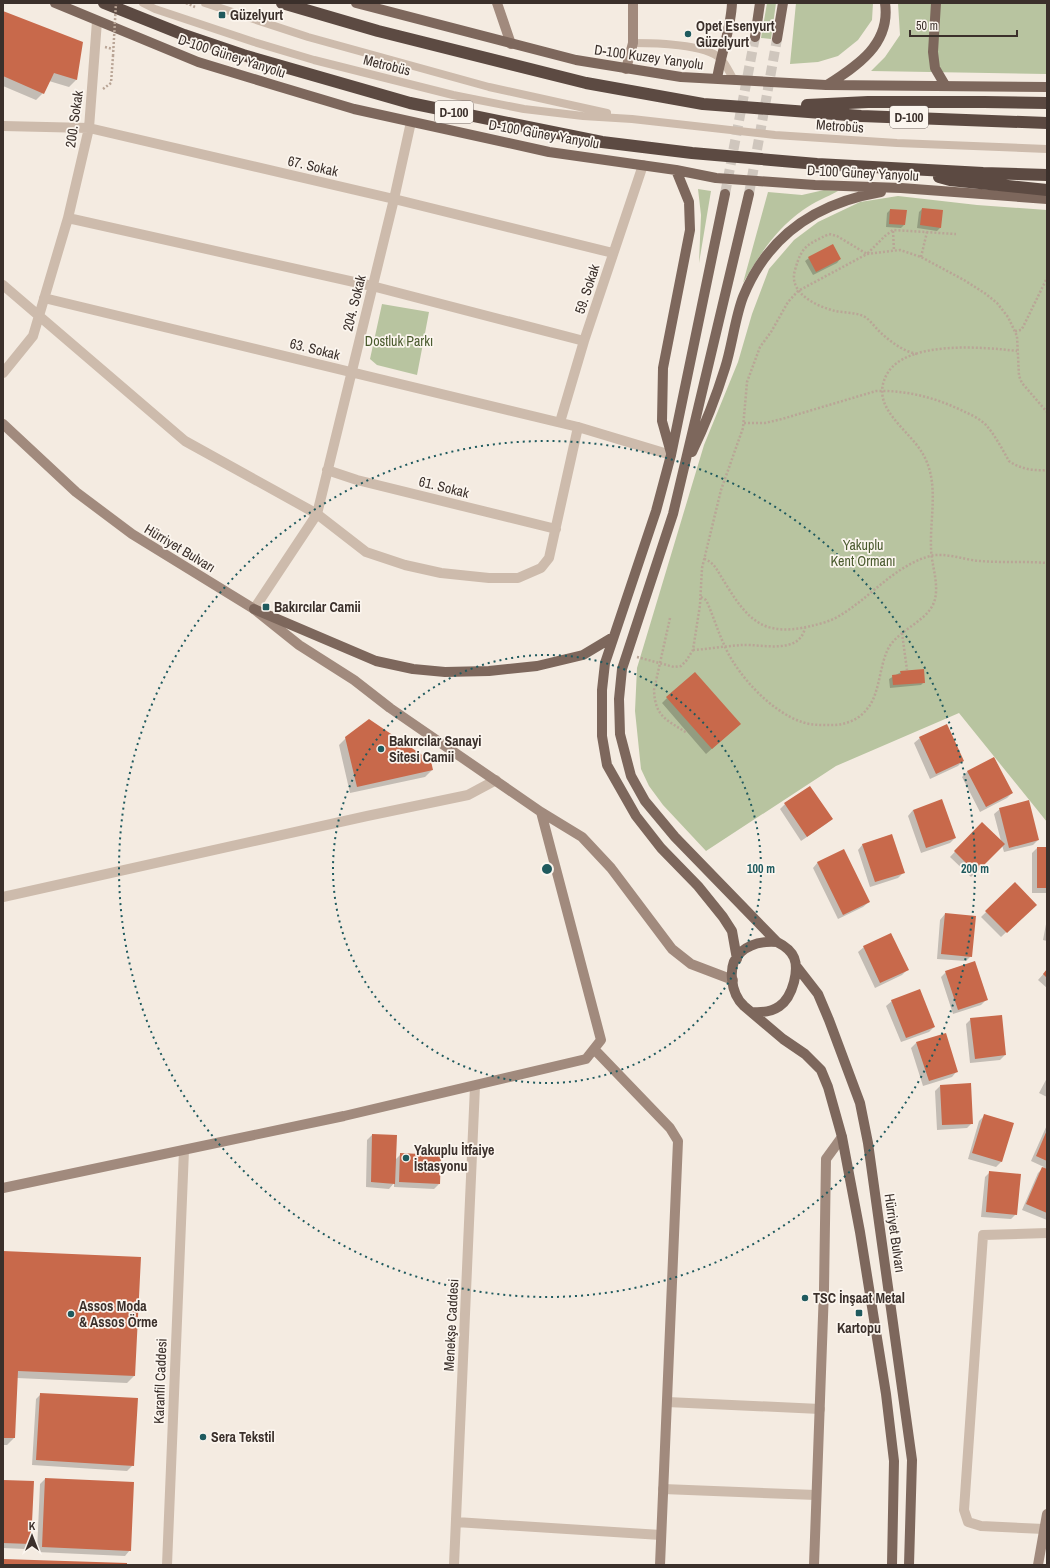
<svg xmlns="http://www.w3.org/2000/svg" width="1050" height="1568" font-family="'Archivo Narrow',sans-serif">
<rect width="100%" height="100%" fill="#f4ebe1"/>
<path fill="#b8c4a0" d="M767,3H776L771,39L761,38Z
M796,3H873L872,20L858,40L838,56L818,62L790,64Z
M898,3H1047V74L871,71L885,57L900,35Z
M698,189L711,191L699,263L701,215Z
M824,190L838,191C827,197 814,202 803,210C775,230 760,254 743,283L768,192L802,195Z
M898,196L977,205L1047,210V822L959,713L836,766L706,851L663,805L649,786L641,769L635,711L637,668L704,445L738,362L752,314L769,269L794,240L818,222L860,202Z
M382,304L429,312L417,375L377,365L370,359Z"/>
<path fill="#0003" d="M3,12L82,43L76,80L69,87L49,81L43,93L36,100L3,86Z
M922,209L941,227L937,231L917,228L919,212Z
M890,210L904,225L901,228L886,227L887,213Z
M809,258L840,259L837,263L813,275L805,261Z
M901,672L924,682L921,685L890,688L889,679Z
M667,698L734,729L706,754L662,703Z
M346,738L432,770L425,777L350,793L339,745Z
M920,738L963,761L958,766L930,779L914,743Z
M994,758L1012,793L1007,798L980,812L962,777L967,772Z
M785,804L832,819L826,824L801,841L780,809Z
M1000,809L1038,840L1033,845L1004,852L1002,845L971,877L950,857L982,823L1001,841L994,814Z
M913,810L955,838L950,843L921,853L908,816Z
M863,844L903,873L898,878L870,887L858,850Z
M1037,848H1047V893H1032V853Z
M818,862L869,902L863,907L838,919L813,868Z
M1015,884L1035,905L1001,937L981,917Z
M945,914L971,956L966,961L937,959L940,920Z
M1047,919V941L1043,940Z
M891,934L907,970L902,975L875,988L858,952L864,947Z
M1047,970V988L1038,980Z
M946,972L986,1000L981,1005L953,1014L941,977Z
M892,1001L934,1027L929,1032L901,1042L886,1006Z
M971,1019L1005,1055L1000,1060L970,1063L966,1024Z
M916,1043L957,1071L952,1077L923,1086L911,1048Z
M1047,1078V1097L1039,1093Z
M940,1086L972,1123L967,1128L937,1130L935,1091Z
M984,1116L1013,1124L1001,1162L996,1167L968,1159L979,1121Z
M1047,1125V1220L1022,1210L1038,1173L1044,1167L1031,1161Z
M372,1135L395,1160L401,1154L439,1184L434,1189L394,1187V1183L389,1189L366,1187L367,1140Z
M990,1172L1016,1214L1011,1219L981,1217L985,1177Z
M3,1252L134,1376L127,1383L17,1378L14,1438L7,1445H3Z
M41,1394L133,1465L127,1471L32,1465L36,1399Z
M45,1479L130,1550L125,1556L37,1552L40,1484Z
M3,1481L30,1544L25,1549L3,1548Z"/>
<path fill="#c8694b" d="M3,11L83,42L77,80L54,73L44,94L3,76Z
M922,208L943,210L941,228L920,225Z
M890,209L907,210L905,225L889,224Z
M833,244L841,259L816,272L808,257Z
M924,669L925,683L893,685L892,675L901,674L900,671Z
M695,672L741,724L712,749L666,697Z
M369,719L431,761L433,770L357,787L345,737Z
M947,724L964,761L936,774L919,737Z
M994,757L1013,793L986,807L967,771Z
M810,786L833,819L807,837L784,803Z
M942,799L956,838L926,848L913,810Z
M1029,800L1039,840L1009,848L999,808Z
M982,822L1005,844L976,873L954,851Z
M892,834L905,873L875,882L862,844Z
M1037,847H1047V888H1037Z
M844,849L870,902L843,915L817,862Z
M1015,882L1037,905L1007,933L985,911Z
M945,913L976,916L972,957L941,954Z
M891,933L909,970L880,983L863,946Z
M975,961L988,1000L958,1010L945,971Z
M1047,969V978L1043,974Z
M920,989L935,1027L906,1038L891,1000Z
M1002,1015L1006,1055L975,1059L970,1018Z
M946,1033L958,1072L929,1081L916,1042Z
M971,1083L973,1124L942,1125L940,1085Z
M984,1114L1014,1123L1002,1162L972,1153Z
M1047,1130V1161L1036,1156Z
M372,1134L397,1135L395,1184L371,1182Z
M400,1153L441,1155L440,1184L399,1182Z
M1042,1167L1047,1169V1213L1026,1204Z
M989,1171L1021,1174L1017,1215L986,1212Z
M3,1251L141,1257L135,1376L18,1371L15,1438H3Z
M40,1393L138,1398L134,1466L36,1460Z
M45,1478L134,1482L131,1551L42,1547Z
M3,1480L34,1481L31,1544L3,1543Z
M3,1559L127,1563V1565H3Z"/>
<g fill="none" stroke-linecap="round" stroke-linejoin="round">
<path stroke="#cfc6bd" stroke-width="10" stroke-dasharray="10 5" stroke-linecap="butt" d="M725,194L755,37
M749,194L777,39"/>
<path stroke="#b9a596" stroke-width="2.5" stroke-dasharray="2 2" stroke-linecap="butt" d="M186,3L195,7
M105,47L113,49
M103,89L111,83L113,56
M893,231L894,250
M921,257L927,232
M1015,331L1021,330L1023,327L1047,278
M917,354C902,351 888,340 878,330C874,326 870,320 865,317C856,312 845,313 835,311C816,306 788,293 795,270C802,245 807,245 829,234L837,236L867,254L885,236L893,230L956,234
M744,423H765L782,419L876,391C907,390 937,398 965,412C972,415 980,419 986,425C995,435 1002,449 1009,461C1020,469 1034,471 1047,470
M704,559C714,562 717,570 722,578C734,597 748,623 772,628C785,631 798,629 811,626C820,624 831,621 839,616C870,598 894,566 930,556C946,552 964,560 980,561C1003,563 1025,561 1047,563
M701,597L706,600L708,604C714,619 719,634 726,649C740,678 772,712 802,722C810,725 819,725 828,725C842,726 858,721 867,709C880,694 879,667 888,649C898,629 930,621 935,599C939,582 931,564 931,547C930,516 939,484 924,456C910,429 868,408 887,374C906,340 984,347 1017,351
M670,618L654,690C655,717 667,720 687,733
M902,633L907,670
M693,650C709,649 726,646 742,645C762,644 799,655 805,628
M637,657L674,667L681,666L686,661L693,650L700,605L702,568L721,490L743,428L747,382L760,347L771,332L788,302L798,291L867,254L900,250L921,257L964,280L986,294L997,303L1008,317L1017,336L1019,376L1022,383L1047,412"/>
<path stroke="#cdbbac" stroke-width="8" d="M143,3L155,9L254,42L314,60L453,95L524,109L583,116L632,119L775,135L897,143L1047,149
M205,3L308,37L489,87L607,113
M633,43C653,43 706,44 721,59C726,64 730,74 734,80"/>
<path stroke="#cdbbac" stroke-width="10" d="M411,122L394,199L317,514L366,552L405,565L441,573L489,578H518L541,568L549,558L578,427
M3,126L89,128L394,199L613,253
M68,218L89,128L97,21
M3,285L185,441L317,514L254,609
M44,298L578,427L671,455
M3,373L33,336L68,218L372,286L584,341
M560,422L584,341L643,165
M327,470L357,480L556,529
M3,897L367,816L468,795L496,780
M667,1402L820,1409
M663,1489L816,1495
M456,1522L661,1535
M1044,1529L981,1526L968,1522L964,1510L983,1235L1047,1233
M167,1565L184,1150
M454,1565L475,1086"/>
<path stroke="#a18a7d" stroke-width="10" d="M497,3L511,44
M626,69L633,43V3
M3,424L76,492L132,534L254,609L299,645L354,680L390,708L541,812L582,837L611,868L672,949L691,964L733,980
M594,1049L670,1128L678,1141L660,1565
M3,1188L344,1116L586,1059L601,1040L541,812
M814,1565L824,1289L826,1159L842,1137
M1038,1565L1047,1514"/>
<path stroke="#7d675c" stroke-width="10" d="M55,3L198,62L277,86L354,109L549,152L676,170L716,178L815,185L901,188L1047,199
M356,3L576,60L681,77L826,85L1047,87
M936,3L933,52L935,68L945,85
M755,37L760,3
M777,39L783,3
M717,79C721,53 731,29 732,3
M827,85C857,66 891,44 885,3
M725,194L671,455L656,511L605,663L602,690V736L607,765L636,816L661,848L698,886L723,917L732,931L737,959
M749,194L673,514L622,669L619,699L620,734L631,776L645,801L675,837L777,942C795,951 799,962 794,982C788,1005 775,1014 751,1012
M692,452C705,425 716,397 725,368C732,346 735,318 743,297C768,235 816,203 881,192
M671,453L662,421L663,368L690,230L689,202L676,170
M254,609L376,661L413,669L445,672L489,671L537,666L583,655L613,637
M777,942C764,941 751,943 741,952C726,965 731,994 744,1006L783,1039L805,1054L821,1070L828,1087L842,1137L860,1232L886,1394L894,1461L892,1565
M797,967L818,994L829,1020L860,1103L868,1143L912,1460L909,1565"/>
<path stroke="#5c4a42" stroke-width="12" d="M104,3L184,35L243,55L410,103L602,142L692,153L817,164L983,173L1047,175
M282,3L378,31L586,83L703,104L861,116L1047,123
M807,105L868,102H984L1047,103
M939,177L950,180L1047,190"/>
<path stroke="#b9a596" stroke-width="2.5" stroke-dasharray="2 2" stroke-linecap="butt" d="M113,56L116,3"/>
</g>
<g fill="none" stroke="#1f5a5e" stroke-width="2" stroke-dasharray="2 4">
<circle cx="547" cy="869" r="214"/>
<circle cx="547" cy="869" r="428"/>
</g>
<g fill="#1f5a5e" stroke="#fbf5ee" stroke-width="1.5">
<rect x="218" y="11" width="8" height="8" rx="2"/>
<circle cx="688" cy="34" r="4"/>
<rect x="262" y="603" width="8" height="8" rx="2"/>
<circle cx="381" cy="749" r="4"/>
<circle cx="406" cy="1158" r="4"/>
<circle cx="805" cy="1298" r="4"/>
<rect x="855" y="1309" width="8" height="8" rx="2"/>
<circle cx="71" cy="1314" r="4"/>
<circle cx="203" cy="1437" r="4"/>
</g>
<g text-anchor="middle" stroke-width="3.5" stroke-linejoin="round" paint-order="stroke">
<g fill="#fbf5ee" stroke="#756b66" stroke-width="1">
<rect x="435" y="101" width="38" height="22" rx="3"/>
<rect x="890" y="106" width="38" height="22" rx="3"/>
</g>
<g font-size="13" font-weight="bold" fill="#3b302b">
<text x="454" y="117">D-100</text>
<text x="909" y="122">D-100</text>
</g>
<g font-size="14" font-weight="bold" fill="#3b302b" stroke="#fbf5ee" text-anchor="start">
<text x="230" y="20">Güzelyurt</text>
<text x="696" y="31">Opet Esenyurt<tspan x="696" dy="16">Güzelyurt</tspan></text>
<text x="274" y="612">Bakırcılar Camii</text>
<text x="389" y="746">Bakırcılar Sanayi<tspan x="389" dy="16">Sitesi Camii</tspan></text>
<text x="414" y="1155">Yakuplu İtfaiye<tspan x="414" dy="16">İstasyonu</tspan></text>
<text x="813" y="1303">TSC İnşaat Metal</text>
<text x="79" y="1311">Assos Moda<tspan x="79" dy="16">&amp; Assos Örme</tspan></text>
<text x="859" y="1333" text-anchor="middle">Kartopu</text>
<text x="211" y="1442">Sera Tekstil</text>
</g>
<g font-size="14" fill="#3b302b" stroke="#fbf5ee">
<text transform="translate(232 56) rotate(18)" y="5">D-100 Güney Yanyolu</text>
<text transform="translate(649 57) rotate(8)" y="5">D-100 Kuzey Yanyolu</text>
<text transform="translate(387 65) rotate(14)" y="5">Metrobüs</text>
<text transform="translate(74 119) rotate(-82)" y="5">200. Sokak</text>
<text transform="translate(840 126) rotate(4)" y="5">Metrobüs</text>
<text transform="translate(544 134) rotate(10)" y="5">D-100 Güney Yanyolu</text>
<text transform="translate(313 166) rotate(13)" y="5">67. Sokak</text>
<text transform="translate(863 173) rotate(3)" y="5">D-100 Güney Yanyolu</text>
<text transform="translate(587 289) rotate(-72)" y="5">59. Sokak</text>
<text transform="translate(354 303) rotate(-76)" y="5">204. Sokak</text>
<text transform="translate(315 349) rotate(14)" y="5">63. Sokak</text>
<text transform="translate(444 487) rotate(14)" y="5">61. Sokak</text>
<text transform="translate(180 548) rotate(31)" y="5">Hürriyet Bulvarı</text>
<text transform="translate(895 1233) rotate(82)" y="5">Hürriyet Bulvarı</text>
<text transform="translate(451 1325) rotate(-87)" y="5">Menekşe Caddesi</text>
<text transform="translate(160 1381) rotate(-88)" y="5">Karanfil Caddesi</text>
</g>
<g font-size="14" fill="#4a5a2e" stroke="#fbf5ee">
<text x="399" y="346">Dostluk Parkı</text>
<text x="863" y="550">Yakuplu<tspan x="863" dy="16">Kent Ormanı</tspan></text>
</g>
</g>
<circle cx="547" cy="869" r="6" fill="#1f5a5e" stroke="#fbf5ee" stroke-width="2"/>
<g font-size="12" text-anchor="middle" font-weight="bold" fill="#1f5a5e" stroke="#fbf5ee" stroke-width="3.5" stroke-linejoin="round" paint-order="stroke">
<text x="761" y="873">100 m</text>
<text x="975" y="873">200 m</text>
</g>
<rect width="1050" height="1568" fill="none" stroke="#3b302b" stroke-width="8"/>
<g transform="translate(32 1536)" stroke="#fbf5ee" stroke-width="3" paint-order="stroke">
<path d="M0-3L7 15L0 10L-7 15Z" fill="#3b302b"/>
<text y="-6" font-size="11" font-weight="bold" text-anchor="middle" fill="#3b302b">K</text>
</g>
<path d="M910 30v6h107v-6" fill="none" stroke="#3b302b" stroke-width="2"/>
<text x="916" y="30" font-size="12" fill="#3b302b" stroke="#fbf5ee" stroke-width="3" paint-order="stroke">50 m</text>
</svg>
